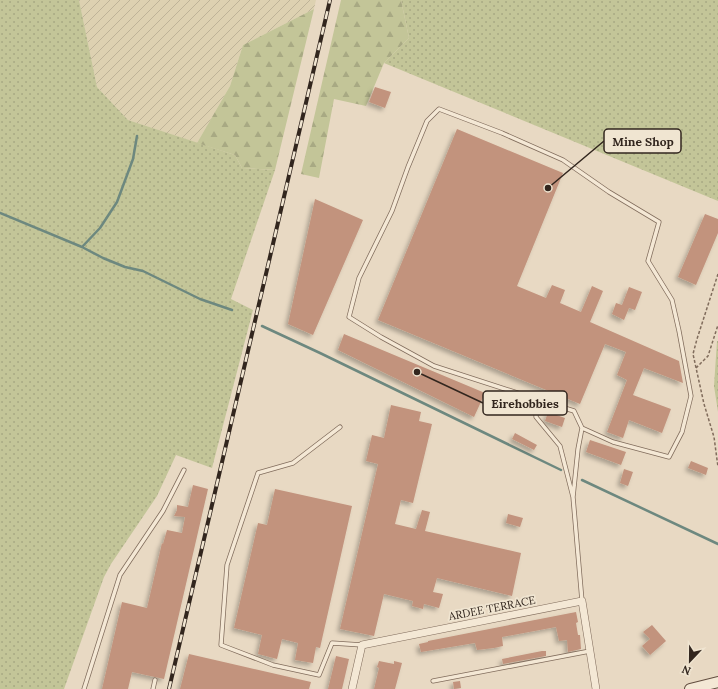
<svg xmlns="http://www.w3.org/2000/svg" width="718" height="689" font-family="Lora,serif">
<defs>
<pattern id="farmland-furrows" width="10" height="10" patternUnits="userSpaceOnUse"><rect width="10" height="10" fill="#ddd1b1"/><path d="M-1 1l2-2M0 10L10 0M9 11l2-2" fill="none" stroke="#beb398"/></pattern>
<pattern id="grass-dots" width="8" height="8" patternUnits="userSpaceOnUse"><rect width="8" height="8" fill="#c3c598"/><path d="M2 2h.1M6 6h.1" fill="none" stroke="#a8a983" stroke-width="1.8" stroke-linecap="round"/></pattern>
<pattern id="forest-firs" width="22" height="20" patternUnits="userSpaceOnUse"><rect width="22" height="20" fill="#c3c598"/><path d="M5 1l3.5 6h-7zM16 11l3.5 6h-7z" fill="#a8a983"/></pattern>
<filter id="shadow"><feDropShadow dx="-3" dy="3" stdDeviation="2" flood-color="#0004"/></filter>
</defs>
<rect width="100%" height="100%" fill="#e8d9c3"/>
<path fill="url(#farmland-furrows)" d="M79,0H316L314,9L243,45L230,86L197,143L128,120L97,87Z"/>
<path fill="url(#grass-dots)" d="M0,0H79L97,87L128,120L235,155L242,168L275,170L231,299L253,310L212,468L176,455L157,496L111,564L104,577L64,689H0Z
M401,0H718V201L384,63L409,38Z
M717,341H718V412L714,386Z"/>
<path fill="url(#forest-firs)" d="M341,0H401L409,38L384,63L366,106L334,99L319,178L301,174Z
M314,9L275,170L242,168L235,155L197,143L230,86L243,45Z"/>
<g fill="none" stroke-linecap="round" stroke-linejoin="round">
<path stroke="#6d887f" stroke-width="2.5" d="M0,213L82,247L103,258L125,267L143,271L200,299L232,310
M82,247L100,228L117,202L133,159L137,136
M262,326L320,353L561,470
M582,480L718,544"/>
</g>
<path fill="#c2937d" filter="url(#shadow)" d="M375,87L391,92L385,108L369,102Z
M457,129L563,173L517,286L546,298L552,285L565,290L560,303L581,312L592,286L603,291L590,322L679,361L683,383L644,368L633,395L671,409L662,433L629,420L623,438L607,432L627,380L617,375L626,352L605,344L580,404L378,320Z
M315,199L363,220L313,335L288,324Z
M705,214L718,219V233L696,285L678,277Z
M629,287L642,292L635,310L629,308L624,320L612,314L616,303L622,305Z
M344,334L485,393L474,417L338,350Z
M391,405L421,412L419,421L432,424L413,503L401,500L395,524L416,529L422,510L430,512L425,531L521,553L512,596L437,578L433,592L443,594L439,608L424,604L423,609L412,606L413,601L384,594L374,636L340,629L378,464L366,461L372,435L384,438Z
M548,412L565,418L562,427L545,421Z
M515,433L537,445L534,450L512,439Z
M590,440L626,452L621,465L586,452Z
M691,461L708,468L706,475L688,468Z
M624,469L633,472L628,486L620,483Z
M193,485L208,489L164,679L132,672L128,689H102L122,602L147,608L162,543L163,544L167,530L182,533L185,517L174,516L177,510V505L188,507Z
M275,489L352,506L320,648L316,647L313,663L295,660L298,643L282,639L277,659L258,654L262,635L234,628L258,523L267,525Z
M508,514L523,518L520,527L506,523Z
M576,612L578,622L576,623L578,635H580L581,649L568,652L567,640L559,641L556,627L502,637L503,646L494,648L477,650L475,643L421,652L419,644L428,642V641Z
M652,625L666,641L650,655L642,646L650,639L643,632Z
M542,651H546V656L503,664L502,659Z
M189,654L311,682L309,689H180Z
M336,656L349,659L342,689H328Z
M379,661L394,664V661L402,663L395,689H374L379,668L377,667Z
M460,681L461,688L454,689L453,682Z"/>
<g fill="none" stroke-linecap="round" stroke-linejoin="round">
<g stroke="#806c5c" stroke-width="5">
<path id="service" d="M536,399L434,366L381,337L349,317L359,278L392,211L408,167L427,121L439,109L502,133L563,160L609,192L659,222L648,261L672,300L679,331L691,396L682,432L669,457L613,442L582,428
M340,427L293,463L258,473L227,565L221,645L273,665L319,675L332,643L362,645
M573,497L578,449L582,428L574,411L536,399V417L560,446L573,497L582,601
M433,681L590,651
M84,689L120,575L163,511L184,470
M153,689L155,680"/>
</g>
<g stroke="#806c5c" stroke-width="8">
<path id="minor" d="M352,689L362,645L582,601L596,689"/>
</g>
<g stroke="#624d3f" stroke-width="12">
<path id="secondary" d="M690,689L718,682"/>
</g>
<path stroke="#806c5c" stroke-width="1.5" stroke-dasharray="3 2" stroke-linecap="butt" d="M718,274L697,339L693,354L704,404L714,437L718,467
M696,368L708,356L718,325"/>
<use href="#service" stroke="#f4e8d5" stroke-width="3.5"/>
<use href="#minor" stroke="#f4e8d5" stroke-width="7"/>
<use href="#secondary" stroke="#f4e8d5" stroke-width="10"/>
<g stroke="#32261e" stroke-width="4">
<path id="rail" d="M169,689L330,0"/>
</g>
<use href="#rail" stroke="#f0e5d1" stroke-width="2.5" stroke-dasharray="8" stroke-linecap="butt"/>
</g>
<g text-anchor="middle" stroke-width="3.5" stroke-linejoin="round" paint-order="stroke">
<g font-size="11" fill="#32261e" stroke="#f0e5d1">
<text transform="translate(492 608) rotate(-11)" y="4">ARDEE TERRACE</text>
</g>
</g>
<path fill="none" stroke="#32261e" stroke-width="1.5" d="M548 188L604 141M417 372L483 403"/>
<g fill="#32261e" stroke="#f0e5d1" stroke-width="1.5">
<circle cx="548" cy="188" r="4"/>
<circle cx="417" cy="372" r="4"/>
</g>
<g fill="#f0e5d1" stroke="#32261e" stroke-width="1.5">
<rect x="604" y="129" width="77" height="24" rx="4"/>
<rect x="483" y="391" width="84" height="24" rx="4"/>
</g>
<g font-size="12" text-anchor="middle" font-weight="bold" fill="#32261e">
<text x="643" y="146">Mine Shop</text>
<text x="525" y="408">Eirehobbies</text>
</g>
<g transform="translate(690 661) rotate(202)" stroke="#f0e5d1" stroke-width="3" paint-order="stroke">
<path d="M0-3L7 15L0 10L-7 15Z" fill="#32261e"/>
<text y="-6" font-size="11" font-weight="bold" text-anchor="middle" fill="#32261e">N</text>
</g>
</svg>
